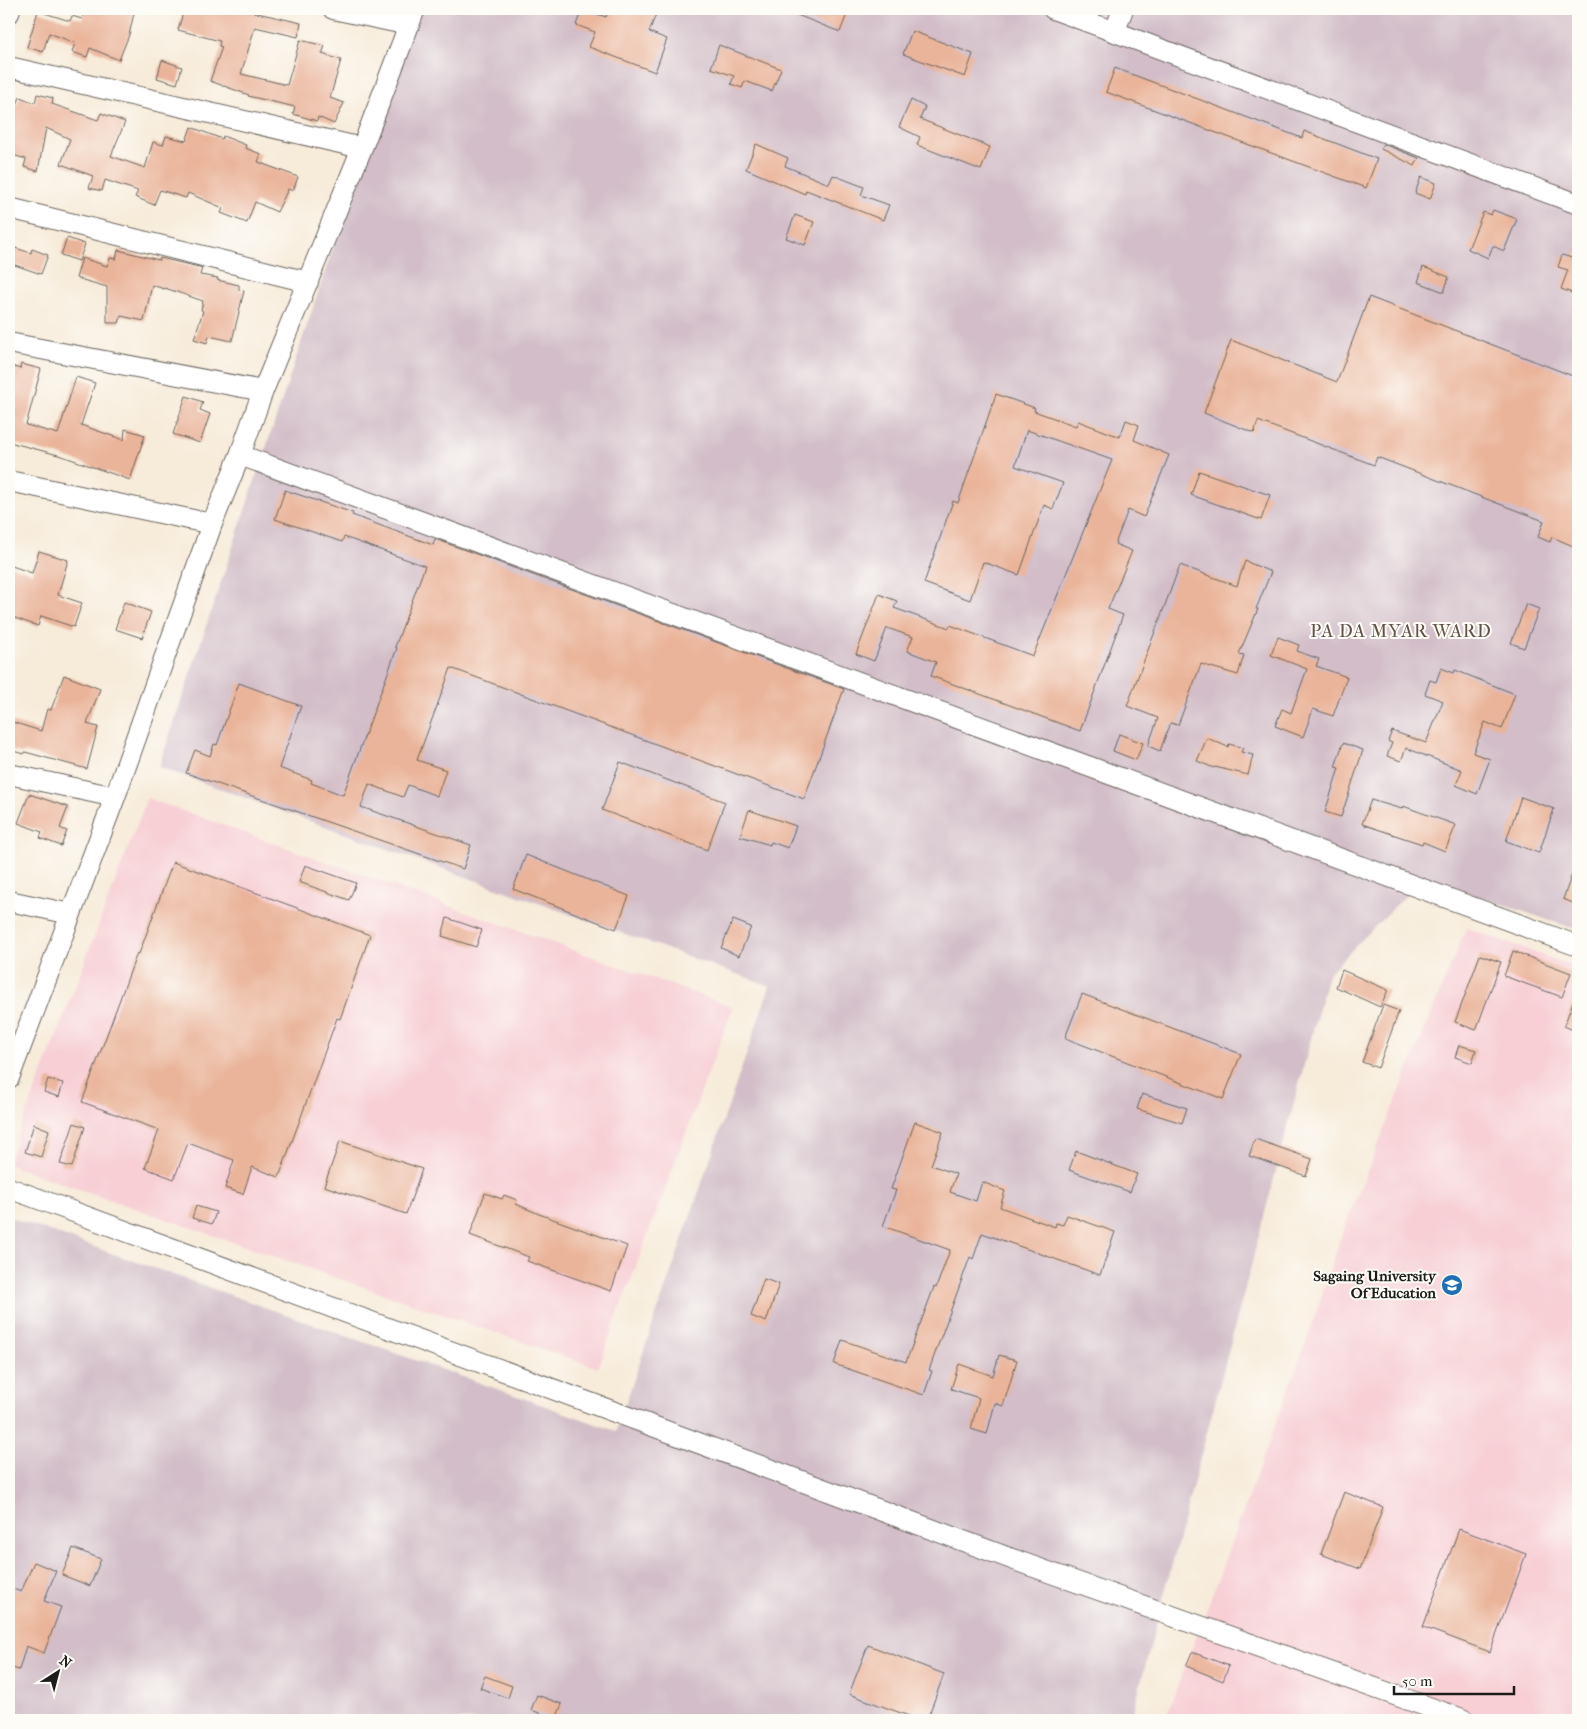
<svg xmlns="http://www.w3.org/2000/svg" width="1587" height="1729" font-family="'IM FELL French Canon',serif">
<rect width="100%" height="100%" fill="#fdfcf7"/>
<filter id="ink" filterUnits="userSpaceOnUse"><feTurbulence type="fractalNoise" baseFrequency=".02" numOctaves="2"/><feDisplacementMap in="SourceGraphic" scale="10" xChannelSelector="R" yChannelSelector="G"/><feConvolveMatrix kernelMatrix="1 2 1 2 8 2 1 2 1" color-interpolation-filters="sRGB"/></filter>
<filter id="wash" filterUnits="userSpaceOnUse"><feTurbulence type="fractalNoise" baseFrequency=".0096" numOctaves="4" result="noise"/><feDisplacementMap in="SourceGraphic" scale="20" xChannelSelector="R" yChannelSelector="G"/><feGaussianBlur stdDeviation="1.12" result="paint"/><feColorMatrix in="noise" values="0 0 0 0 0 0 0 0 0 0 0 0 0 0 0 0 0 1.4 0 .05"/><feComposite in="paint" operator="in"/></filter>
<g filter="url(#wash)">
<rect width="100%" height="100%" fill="#f7ebd9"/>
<path fill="#f7cfd5" d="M147,798L733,1007L598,1368L9,1165V1160Z
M1466,928L1578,968V1720H1165L1308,1337L1342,1233Z"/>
<path fill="#d2bdc8" d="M413,9H1578V930L1423,878L1328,974L1131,1720H9V1217L616,1431L770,986L159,767Z"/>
<g id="blocks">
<path fill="#eab49a" d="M85,9H135L129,35L119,60L90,48L87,57L72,52L75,43L49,33L43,52L27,47L38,11L70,21L72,16L82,19Z
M184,9H240L301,23L298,37L255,27L241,74L287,85L300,40L325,46L322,54L341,60L330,98L344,103L334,124L318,117L317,121L293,114L295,107L248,96L249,95L210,81L222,47L219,46L220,41L178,30Z
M582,9L606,17L609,9H658L649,32L667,39L655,72L589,47L595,32L576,25Z
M782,9H849L840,32Z
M912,31L973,54L965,77L903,54Z
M719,45L781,69L772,91L745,81L742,88L731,84L734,76L711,68Z
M162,60L182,67L177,84L157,78Z
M1115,68L1302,138L1304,131L1377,159L1366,188L1106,92Z
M37,94L53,98L52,104L98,120L101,113L125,122L111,156L145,168L153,142L163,145L166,136L186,141L191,127L222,139L223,136L246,145L245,148L261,154L258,162L298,177L293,191L288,189L277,212L255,202L247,223L221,213L223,208L188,193L186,198L160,190L154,205L135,197L138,191L105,180L102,191L89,188L93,176L61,164L70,139L46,128L38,171L24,167L26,159L9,154V114L13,115L20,97L35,103Z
M911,100L925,107L920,119L990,147L981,170L917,145L920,137L899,127Z
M756,144L788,158L785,166L829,184L833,175L864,187L861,195L889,205L883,220L806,190L805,194L746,169Z
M1383,144L1419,158L1415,166L1381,149Z
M1421,177L1436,183L1430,199L1415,193Z
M1493,210L1517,219L1504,251L1493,246L1488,258L1468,249L1483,212L1491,215Z
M795,215L814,222L805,245L786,238Z
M67,238L85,244L79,261L61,255Z
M1577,245L1578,246V295L1561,289L1568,270L1558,267L1562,255L1572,258Z
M9,246L31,253L32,249L48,255L41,274L9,263Z
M118,250L159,260L160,258L199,267L202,268L200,275L218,278L217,280L239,285V290L244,291L232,341L209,336L207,343L194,339L203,311L201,310L203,301L165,288L164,289L152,285L144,321L121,316L119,323H107V287L76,278L82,258L107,266L110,258L116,259Z
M1423,267L1449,277L1444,292L1418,282Z
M1369,297L1578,378V548L1552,537L1550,542L1538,537L1544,521L1377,457L1374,465L1258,421L1254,433L1204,413L1231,340L1337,382Z
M21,364L41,369L26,425L58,434L76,377L95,383L81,425L124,440L125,429L145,435L130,480L62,456L9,442V365L20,369Z
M996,394L1035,408L1034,411L1076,426L1078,421L1120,437L1126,420L1139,425L1134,440L1169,455L1144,517L1128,510L1115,544L1132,551L1108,609L1123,615L1080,731L931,676L936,662L907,651L913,637L887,628L874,661L856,654L879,594L897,601L894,608L949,628L950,625L1033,656L1112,460L1027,430L1015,466L1063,483L1053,509L1044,505L1019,575L983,562L970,600L924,583L953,501L958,503Z
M186,396L203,402L200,410L210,414L200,443L173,434Z
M1199,471L1270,495L1261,520L1191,495Z
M285,490L353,513L352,515L433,545L435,539L844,689L804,799L451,668L417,760L446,770L437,796L408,785L403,797L369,784L361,807L471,845L463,869L186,773L195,750L210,756L214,744L217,745L239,683L301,706L279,768L312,780L311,783L343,795L397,648L395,647L425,566L344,537L342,542L275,519Z
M39,551L68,560L58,595L82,603L74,627L41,616L38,626L9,616V565L32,573Z
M1245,561L1271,572L1256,609H1258L1239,654L1244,655L1238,675L1201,664L1178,725L1170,723L1160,751L1148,746L1158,718L1127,706L1180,565L1237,586Z
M124,602L151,612L142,638L115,629Z
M1526,604L1539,609L1524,648L1511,643Z
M1278,637L1299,645L1297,651L1319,659L1316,666L1347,677L1333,716L1313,709L1303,737L1275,726L1282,709L1291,713L1307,669L1271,655Z
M1441,668L1454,673L1455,670L1515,694L1502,729L1485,722L1473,753L1490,759L1477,794L1456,785L1462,770L1406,748L1401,761L1387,756L1392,743L1388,741L1392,731L1426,743L1443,701L1425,694L1430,680L1436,682Z
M64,675L100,689L87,724L98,727L87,769L25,752L24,754L9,750V721L41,731L47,709L51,710Z
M1119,734L1143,743L1136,760L1113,751Z
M1207,738L1228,747L1229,744L1243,748L1241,752L1253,755L1248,775L1215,767L1214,768L1197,761Z
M1343,743L1363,750L1341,817L1325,812L1339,768L1335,767Z
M620,762L725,802L707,850L602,810Z
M29,794L68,807L60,828L67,831L61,846L40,838L42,832L18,823Z
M1521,797L1554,809L1539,853L1506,841Z
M1371,800L1402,809L1403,806L1456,825L1445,851L1423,842L1422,844L1362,824Z
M749,810L796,826L788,848L771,842L770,845L740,836Z
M526,855L629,896L616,929L513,889Z
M1577,861H1578V905L1563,899Z
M173,862L370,935L340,1019L337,1018L279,1177L252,1167L243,1194L225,1188L234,1160L188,1143L174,1179L145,1168L159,1130L82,1102L137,953L139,954Z
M305,865L356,883L349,900L299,882Z
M447,918L482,930L476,947L442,936Z
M733,920L751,927L739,956L721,948Z
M1513,951L1571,973L1562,997L1504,976Z
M1480,955L1501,962L1476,1030L1455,1022Z
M1342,970L1388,990L1380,1007L1336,987Z
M1577,991H1578V1032L1564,1026Z
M1082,994L1241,1054L1223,1099L1065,1038Z
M1383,1005L1399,1011L1378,1068L1362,1062Z
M1459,1045L1476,1050L1472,1063L1455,1057Z
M48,1079L63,1083L59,1097L44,1092Z
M1142,1094L1187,1108L1182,1123L1137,1109Z
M915,1122L943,1132L931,1165L956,1174L950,1192L976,1201L982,1182L1005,1191L1000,1207L1055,1227L1056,1223L1063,1225L1067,1215L1115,1232L1100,1275L982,1233L973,1259L970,1257L929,1370L932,1371L924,1395L834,1364L842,1340L906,1362L934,1287L936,1288L950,1250L883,1226L896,1190L891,1189Z
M74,1123L85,1127L72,1167L60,1164Z
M34,1124L49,1130L41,1157L25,1152Z
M1255,1139L1312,1159L1306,1176L1249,1156Z
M340,1141L422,1169L406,1214L324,1186Z
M1076,1151L1137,1174L1130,1192L1069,1170Z
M485,1193L502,1199L504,1195L517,1200L516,1204L539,1214L627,1246L611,1291L527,1261L529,1257L470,1235Z
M196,1206L216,1212L212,1224L192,1218Z
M764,1279L779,1284L766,1322L751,1316Z
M999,1355L1017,1360L1003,1406L995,1403L987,1434L971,1429L979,1398L951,1389L959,1364L993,1376Z
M1344,1492L1383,1507L1360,1569L1321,1554Z
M1459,1529L1526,1554L1490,1652L1423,1627Z
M73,1548L101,1559L90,1586L62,1575Z
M34,1562L56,1571L44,1601L61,1607L44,1653L26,1646L19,1670L9,1667V1601L13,1589L21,1592Z
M868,1645L944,1674L927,1720H920L849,1694Z
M1192,1652L1229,1666L1223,1681L1186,1666Z
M485,1676L512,1686L508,1698L480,1688Z
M537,1695L562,1704L556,1719L531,1710Z"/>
</g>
</g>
<g filter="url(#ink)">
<use href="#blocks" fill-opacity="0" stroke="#69645e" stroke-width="1"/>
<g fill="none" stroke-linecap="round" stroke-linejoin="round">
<g stroke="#69645e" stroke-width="22">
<path id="minor" d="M333,9L409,25
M1053,9L1578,204
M9,13L10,9
M1115,31L1123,9
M9,67L362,148
M9,208L308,282
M9,343L263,391
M240,455L1578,946
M9,481L212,524
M9,774L115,797
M9,901L71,914
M9,1078L115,797L212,524L240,455L263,391L362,148L415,9
M9,1188L1023,1563L1465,1720"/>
</g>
<use href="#minor" stroke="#fff" stroke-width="20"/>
</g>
</g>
<defs>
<g id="university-disc" transform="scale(1.125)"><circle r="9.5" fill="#1f6fb2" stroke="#fdfcf7"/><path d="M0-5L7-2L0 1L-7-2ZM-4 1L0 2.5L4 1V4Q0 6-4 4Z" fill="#fff"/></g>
</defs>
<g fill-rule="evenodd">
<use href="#university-disc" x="1452" y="1285"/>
</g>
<g text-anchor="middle" stroke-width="4" stroke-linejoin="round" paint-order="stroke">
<g font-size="15" font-weight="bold" fill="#1c1c1c" stroke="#fdfcf7" text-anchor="end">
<text x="1436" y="1281">Sagaing University<tspan x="1436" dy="17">Of Education</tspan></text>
</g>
<g font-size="18" letter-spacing="1" fill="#645148" stroke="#fdfcf7">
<text x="1401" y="637">PA DA MYAR WARD</text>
</g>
</g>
<rect width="1587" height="1729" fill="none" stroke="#fdfcf7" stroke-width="30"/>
<g transform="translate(58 1672) rotate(36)" stroke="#fdfcf7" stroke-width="4" paint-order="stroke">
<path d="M0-4L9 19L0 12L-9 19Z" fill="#1c1c1c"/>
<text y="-8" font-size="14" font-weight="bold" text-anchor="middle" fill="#1c1c1c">N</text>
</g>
<path d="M1394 1686v8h120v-8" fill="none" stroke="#1c1c1c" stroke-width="2.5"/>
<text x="1402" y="1686" font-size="15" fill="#1c1c1c" stroke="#fdfcf7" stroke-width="4" paint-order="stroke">50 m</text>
</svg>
